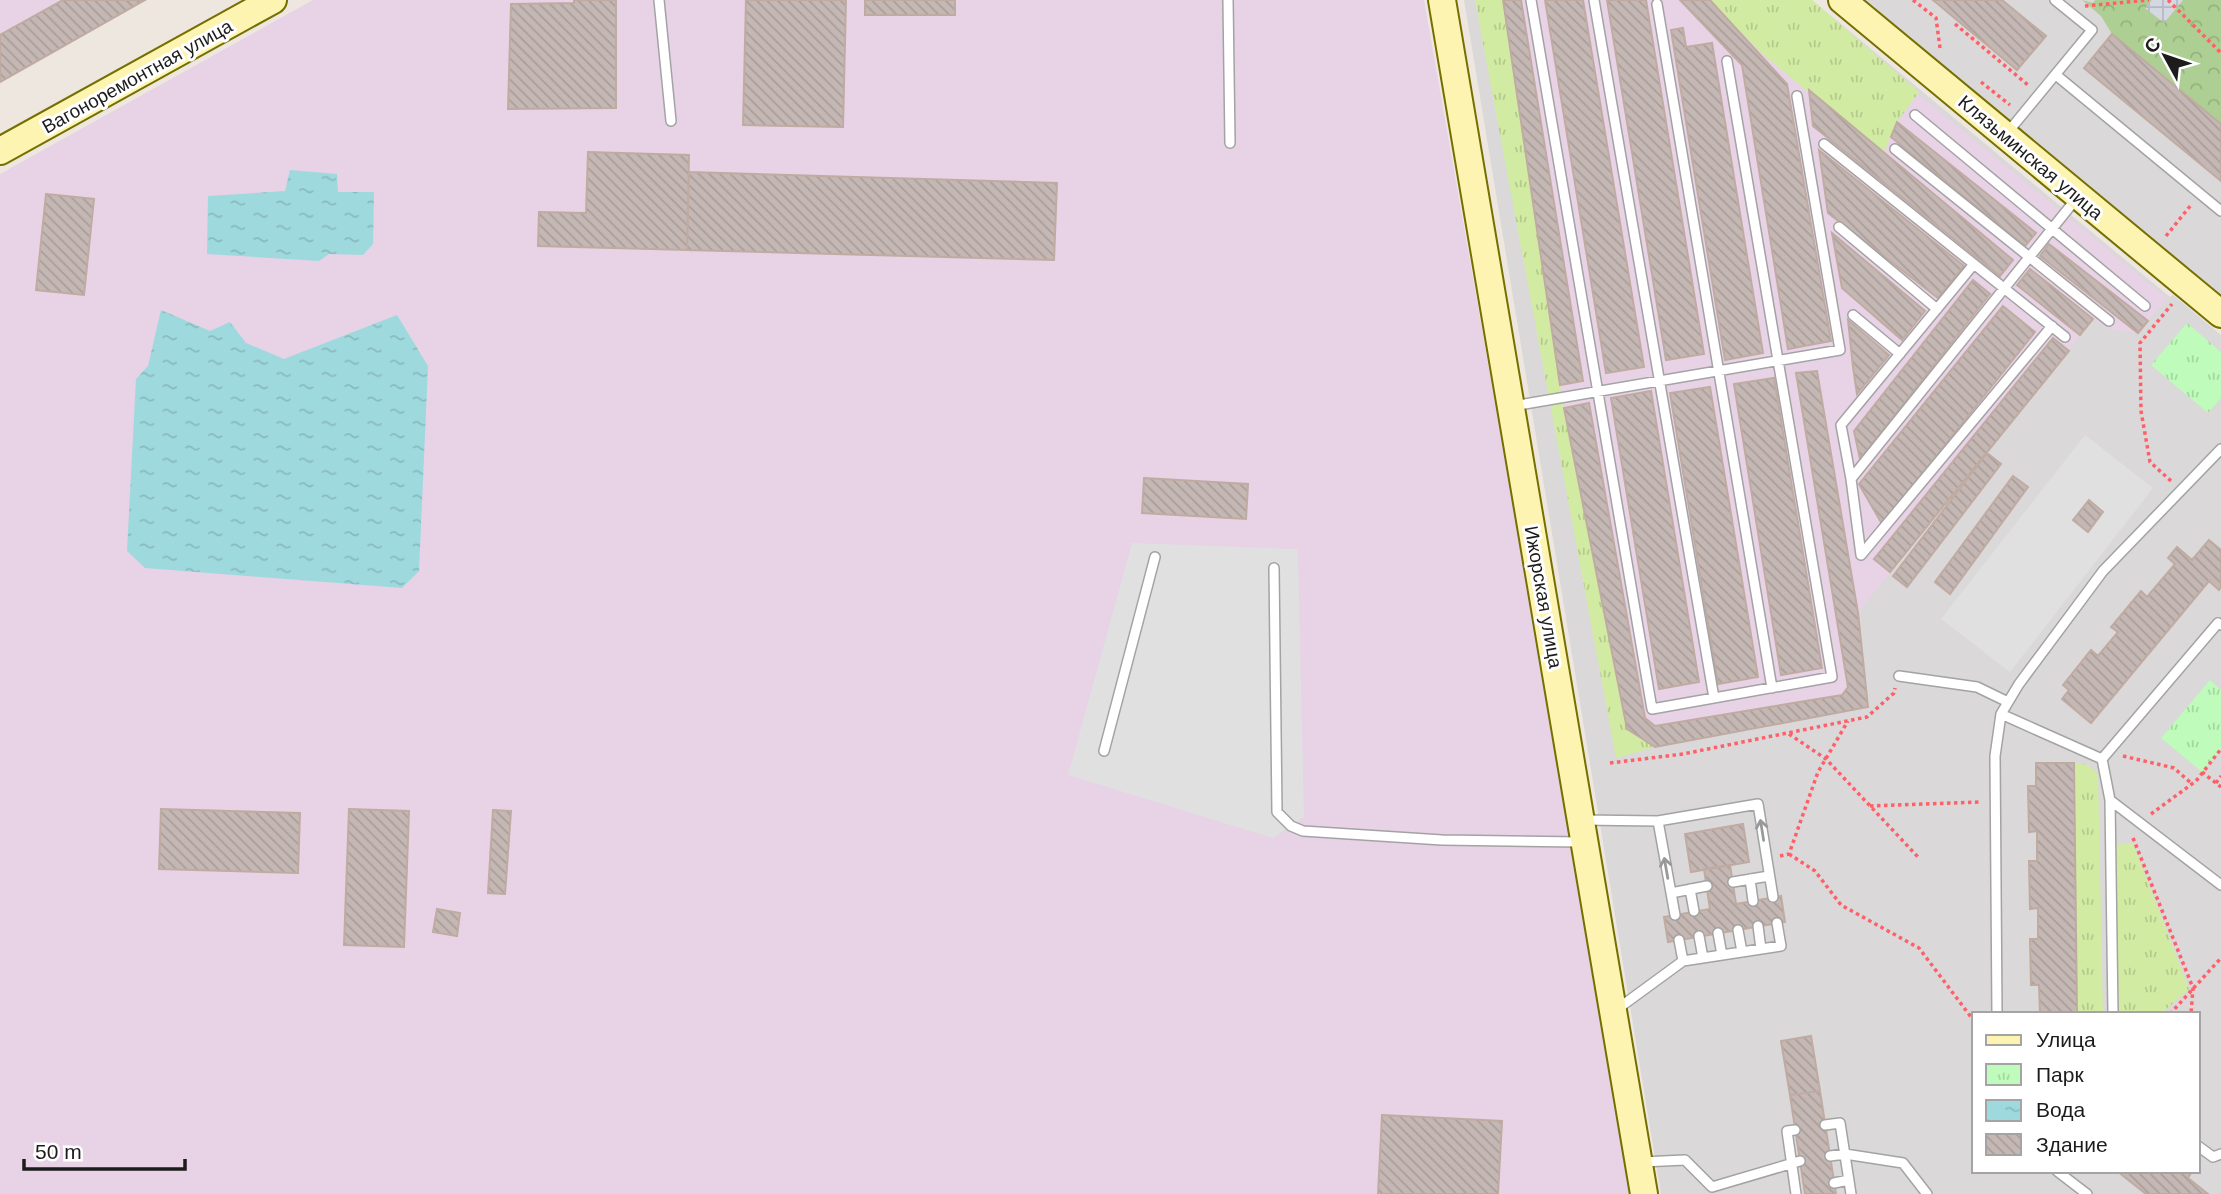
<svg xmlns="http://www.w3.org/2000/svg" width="2221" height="1194" font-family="Helvetica,sans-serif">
<defs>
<pattern id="grass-tufts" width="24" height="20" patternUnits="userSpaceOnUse" patternTransform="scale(1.75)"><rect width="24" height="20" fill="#d2eba3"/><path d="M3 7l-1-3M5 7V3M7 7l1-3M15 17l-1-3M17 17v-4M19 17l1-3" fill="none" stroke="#b4c98c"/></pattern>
<pattern id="forest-crowns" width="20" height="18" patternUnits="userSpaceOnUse" patternTransform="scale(1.75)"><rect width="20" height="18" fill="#aecf93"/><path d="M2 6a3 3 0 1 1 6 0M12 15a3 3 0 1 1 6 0" fill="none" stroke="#95b17e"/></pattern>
<pattern id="park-tufts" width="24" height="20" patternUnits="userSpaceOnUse" patternTransform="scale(1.75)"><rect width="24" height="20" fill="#bffbba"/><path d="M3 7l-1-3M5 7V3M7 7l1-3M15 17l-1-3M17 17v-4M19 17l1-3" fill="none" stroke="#a4d79f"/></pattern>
<pattern id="plaza-grid" width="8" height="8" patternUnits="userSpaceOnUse" patternTransform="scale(1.75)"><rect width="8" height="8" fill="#d5d7e3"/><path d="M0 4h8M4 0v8" fill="none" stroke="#b6b8c2"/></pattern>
<pattern id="water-ripples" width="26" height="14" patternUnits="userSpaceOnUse" patternTransform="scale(1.75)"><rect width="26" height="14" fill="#9ed9de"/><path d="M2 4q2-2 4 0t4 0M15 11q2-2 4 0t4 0" fill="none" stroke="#88babe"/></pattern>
<pattern id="building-back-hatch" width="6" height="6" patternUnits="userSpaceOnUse" patternTransform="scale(1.75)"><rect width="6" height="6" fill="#c5b8b4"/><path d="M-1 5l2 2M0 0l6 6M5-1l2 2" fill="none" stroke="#a99e9a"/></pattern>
</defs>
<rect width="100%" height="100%" fill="#eee7e0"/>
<path fill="#dad8d9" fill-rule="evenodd" d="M1464,0H1812L2170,297L2173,295L2221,335V1194H1661ZM1974,1014H2198V1171H1974Z
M1866,0H2221V297L2031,141Z"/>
<path fill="#e7d2e6" d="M0,0H145L0,82Z
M313,0H1424L1583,903L1631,1194H0V174Z
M1503,0H1710L1760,52L1809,90L1897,122L1918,94L2167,298L2138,333L2111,330L2093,319L1858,613L1868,707L1655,747L1627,729L1560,385Z"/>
<path fill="url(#grass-tufts)" d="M1475,0H1503L1560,385L1627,729L1655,747L1616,758Z
M1710,0H1812L1919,92L1897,122L1883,154L1760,52Z
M2074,763L2088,765L2098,774L2103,1014H2077Z
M2133,843L2189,989L2161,1014H2115V845Z"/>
<path fill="url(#forest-crowns)" d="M2082,0L2093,3L2095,0H2221V124L2112,34L2101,16Z"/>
<path fill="url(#park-tufts)" d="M2187,323L2221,352V398L2208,413L2151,365Z
M2210,680L2221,690V749L2202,772L2161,738Z"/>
<path fill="#e0e0e0" d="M2085,435L2153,488L2010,672L1941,619Z
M1132,543L1298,549L1304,817L1273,838L1068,775Z"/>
<path fill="url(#plaza-grid)" d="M2152,0H2183L2164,23L2145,8Z"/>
<path fill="url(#water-ripples)" d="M290,170L337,174L338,192H374L373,244L363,255L329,254L319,261L207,254L208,196L285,191Z
M161,310L210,331L230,322L246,343L284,359L397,315L428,366L419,571L402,588L145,568L127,551L136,379L148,366Z"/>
<path fill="url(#building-back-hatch)" stroke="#c0aba2" stroke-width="2" d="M63,0H145L0,82V35Z
M574,0H616V108L508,109L511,4L574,3Z
M746,0H846L843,127L743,125Z
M865,0H955V15H865Z
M1503,0H1521L1583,381L1560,385Z
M1545,0H1583L1644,367L1606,373Z
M1607,0H1646L1704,354L1666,360Z
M1680,0H1710L1787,84L1831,341L1788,349L1742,65Z
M1933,0H2002L2046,36L2017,70Z
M1683,28L1686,47L1712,43L1763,353L1725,360L1671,30Z
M2112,34L2221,124V181L2084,68Z
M1809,90L2013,260L2000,276L1813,126Z
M1897,122L2036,233L2025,246L1891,137Z
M1819,150L1964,266L1938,298L1828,213Z
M588,152L689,155L687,250L538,246L539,212L586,213Z
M689,172L1057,183L1054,260L687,250Z
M46,194L94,199L84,295L36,290Z
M1832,233L1925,311L1902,340L1842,288Z
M2049,244L2148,321L2138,333L2040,256Z
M2030,269L2093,319L2080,335L2017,285Z
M1973,280L1990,294L1860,459L1854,431Z
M2003,306L2035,332L1882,524L1859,484Z
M1848,320L1889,355L1857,394L1853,367Z
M2053,338L2069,351L1890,572L1874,559Z
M1817,371L1858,613L1868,707L1655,747L1627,729L1564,408L1589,403L1645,718L1655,726L1842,695L1848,687L1796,373Z
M1774,378L1822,668L1781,675L1734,384Z
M1710,387L1758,677L1718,684L1670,393Z
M1651,391L1699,682L1659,689L1611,398Z
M1987,453L2001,464L1907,587L1893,576Z
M2013,476L2028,487L1950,594L1935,582Z
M1144,478L1248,484L1246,519L1142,513Z
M2089,500L2103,512L2088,532L2073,520Z
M2209,540L2221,550V587L2219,590L2209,581L2091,723L2062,699L2069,690L2063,685L2091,650L2098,656L2118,632L2111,627L2141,591L2147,597L2175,564L2168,558L2177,547L2192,560Z
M2036,763H2074L2077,1014H2040L2039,985H2031L2030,939H2038V908L2030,909L2029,861H2037V831L2029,832L2028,786H2036Z
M161,809L300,813L298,873L159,869Z
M349,809L409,811L404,947L344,945Z
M493,810L511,811L505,894L488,893Z
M1743,824L1749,862L1691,872L1685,834Z
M1730,865L1736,904L1781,896L1785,922L1668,942L1664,917L1710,909L1704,869Z
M437,909L460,913L457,936L433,932Z
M1811,1036L1820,1091L1790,1095L1781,1041Z
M1820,1091L1836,1194H1805L1790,1095Z
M1382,1115L1502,1121L1498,1194H1378Z
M2117,1171H2192L2188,1178L2208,1194H2146Z"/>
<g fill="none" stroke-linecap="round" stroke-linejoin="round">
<g stroke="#a3a3a3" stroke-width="12">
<path id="lane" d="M659,0L671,121
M1228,0L1230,143
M1531,0L1652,709L1832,677L1727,61
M1594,0L1714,698
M1657,4L1772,688
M2056,75L2221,211
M1915,115L2145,306
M2008,132L2092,30L2055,0
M1824,144L2065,337
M1895,149L2109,321
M1839,227L1937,309
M1853,315L1900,354
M1513,406L1840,350L1797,96
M1851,479L1841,425L1974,264
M1861,555L1851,479L2076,199
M1861,555L2052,326
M1274,568L1277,812L1291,826L1303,831L1442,840L1581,842
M1899,676L1977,687L2008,702
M2001,714L2102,759
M1104,751L1155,557
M2110,800L2221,885
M1582,820L1658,821L1758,804L1773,897
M1658,821L1675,915
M1750,879L1753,901
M1733,882L1769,876
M1690,889L1694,911
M1671,893L1707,886
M1758,926L1761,949
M1738,930L1742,952
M1718,933L1722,955
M1699,936L1703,958
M1679,940L1683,961
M1616,1010L1683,961L1781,946L1777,923
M1997,1014L1995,756L2001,714L2019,684L2103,571L2221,449
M2113,1014L2110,800L2102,759L2218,623L2221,625
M1825,1125L1840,1123L1851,1194
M1795,1130L1787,1131L1796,1194
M2198,1146L2213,1157L2221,1154
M1830,1156L1845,1154L1903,1163L1927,1194
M1642,1162L1685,1160L1712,1187L1800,1161
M2057,1171L2087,1194
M1834,1183L1849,1180"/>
</g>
<g stroke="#756f00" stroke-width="30">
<path id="secondary" d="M1442,0L1644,1194
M1842,0L2221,314
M0,151L273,0"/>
</g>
<path stroke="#ff6068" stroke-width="3.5" stroke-dasharray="3.5 3.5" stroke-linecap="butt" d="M1913,0L1936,18L1940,48
M2168,0L2221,53
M2085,6L2149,0
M1955,24L2028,85
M1981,82L2010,105
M2166,236L2191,205
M2171,481L2150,462L2141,411L2140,343L2172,304
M1789,734L1826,759L1918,857
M2123,756L2174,768L2191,783
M1610,763L1683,754L1867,717L1894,693L1895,688
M2202,772L2221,787
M2216,783L2221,776
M1870,806L1980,802
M2151,814L2196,781L2221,749
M2133,838L2193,988L2191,1014
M1789,854L1815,871L1841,905L1919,948L1974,1021
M1780,856L1789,854L1818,772L1848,721
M2170,1014L2221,958"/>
<use href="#lane" stroke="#fff" stroke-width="9"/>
<use href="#secondary" stroke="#fcf4b0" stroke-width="26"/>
</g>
<defs><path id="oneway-shaft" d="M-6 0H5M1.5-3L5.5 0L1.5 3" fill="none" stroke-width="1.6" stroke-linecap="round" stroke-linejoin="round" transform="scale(1.75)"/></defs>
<g stroke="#999">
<use href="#oneway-shaft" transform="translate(1762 830) rotate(-99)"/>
<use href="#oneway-shaft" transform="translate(1666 868) rotate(-100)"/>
</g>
<g text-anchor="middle" stroke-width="6" stroke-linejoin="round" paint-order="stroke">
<g font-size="19" fill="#1c1c1c" stroke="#fff">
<text transform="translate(137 76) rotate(-29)" y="7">Вагоноремонтная улица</text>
<text transform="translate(2031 157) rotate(40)" y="7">Клязьминская улица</text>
<text transform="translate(1544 597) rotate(80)" y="7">Ижорская улица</text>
</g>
</g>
<rect x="1972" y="1012" width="228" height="161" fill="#ffffff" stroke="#a4a4a4" stroke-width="2"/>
<rect x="1986" y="1035" width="35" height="10" fill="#fcf4b0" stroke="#a4a4a4" stroke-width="2"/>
<text x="2036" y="1047" font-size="21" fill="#1c1c1c">Улица</text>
<rect x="1986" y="1064" width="35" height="21" fill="url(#park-tufts)" stroke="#a4a4a4" stroke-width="2"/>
<text x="2036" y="1082" font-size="21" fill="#1c1c1c">Парк</text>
<rect x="1986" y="1100" width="35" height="21" fill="url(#water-ripples)" stroke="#a4a4a4" stroke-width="2"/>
<text x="2036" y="1117" font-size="21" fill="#1c1c1c">Вода</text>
<rect x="1986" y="1134" width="35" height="21" fill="url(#building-back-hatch)" stroke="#a4a4a4" stroke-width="2"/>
<text x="2036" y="1152" font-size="21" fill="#1c1c1c">Здание</text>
<g transform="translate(2165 56) rotate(310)" stroke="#ffffff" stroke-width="5" paint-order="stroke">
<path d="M0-5L12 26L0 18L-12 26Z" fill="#1c1c1c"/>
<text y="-10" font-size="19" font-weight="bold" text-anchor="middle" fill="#1c1c1c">С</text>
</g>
<path d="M24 1159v10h161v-10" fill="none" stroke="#1c1c1c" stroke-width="3.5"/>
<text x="35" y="1159" font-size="21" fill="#1c1c1c" stroke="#ffffff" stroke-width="5" paint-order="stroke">50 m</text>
</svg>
